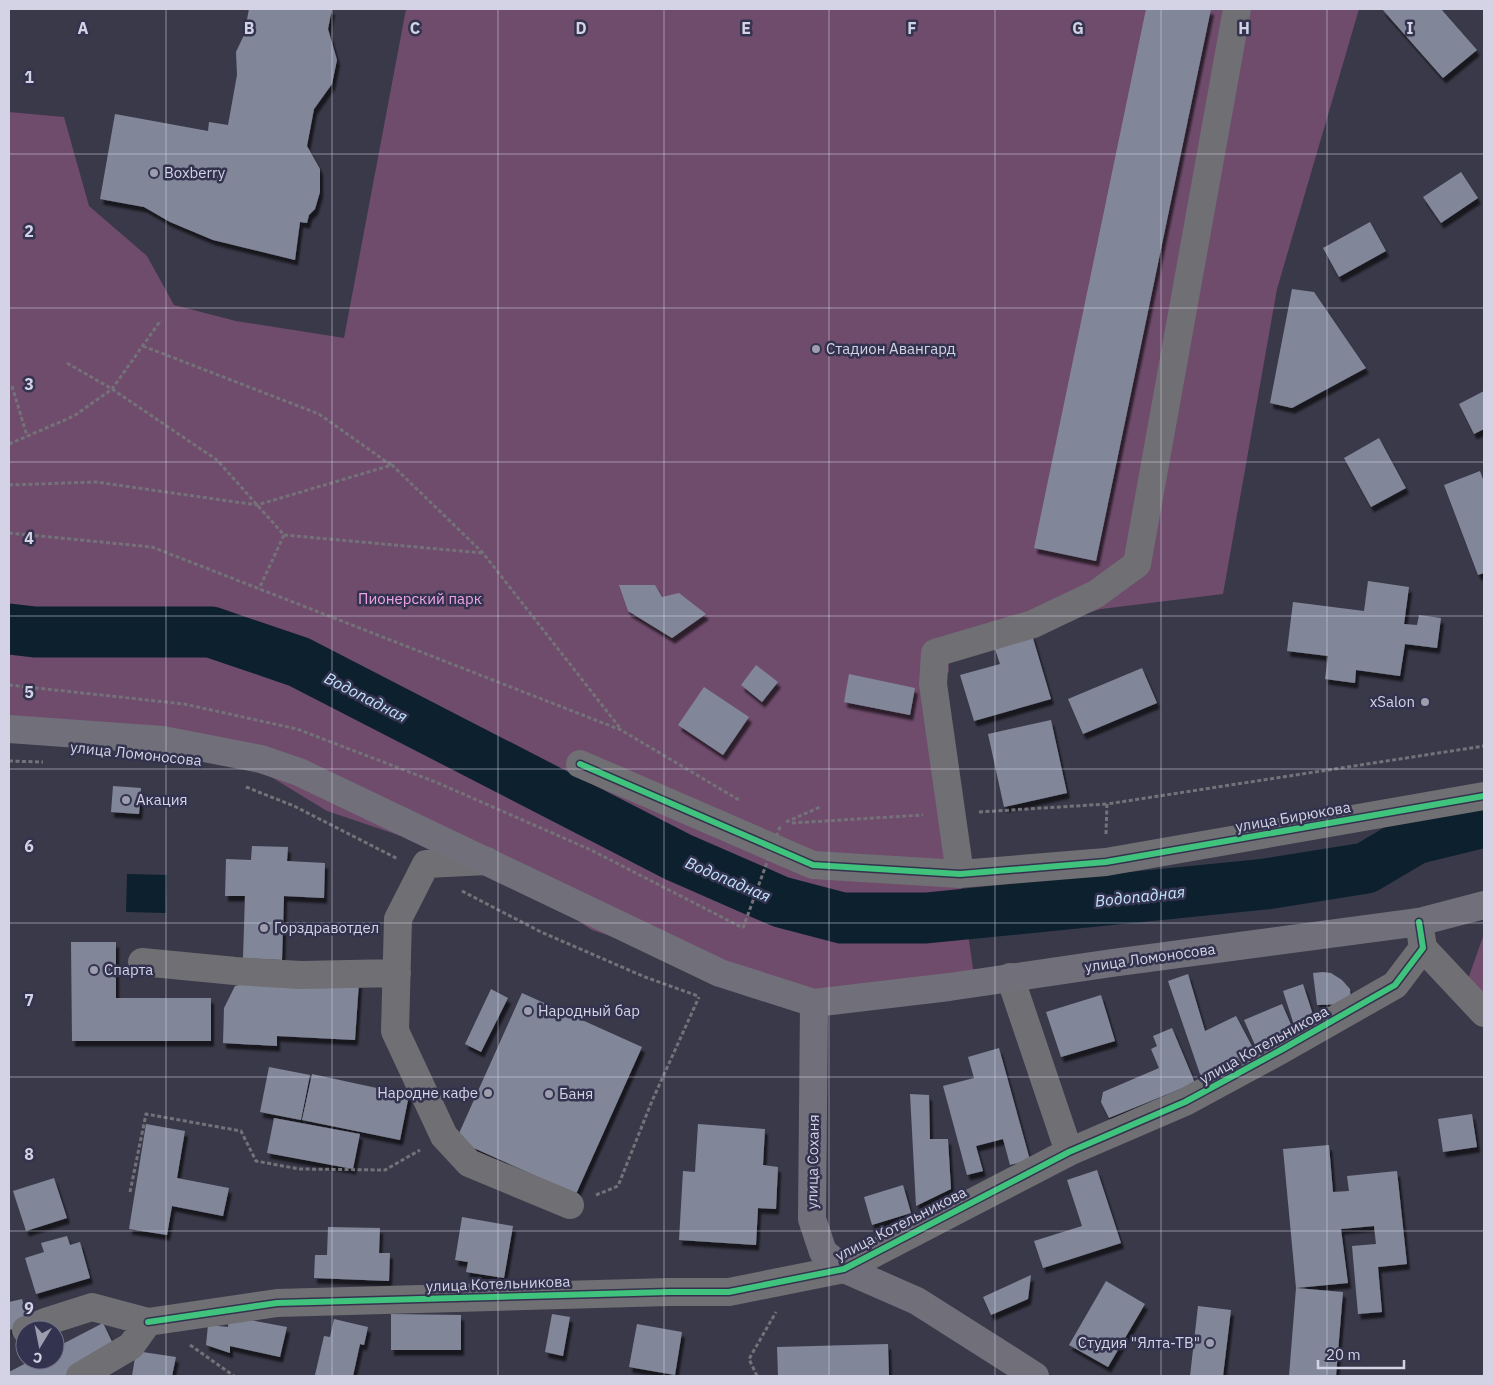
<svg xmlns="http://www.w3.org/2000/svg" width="1493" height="1385" font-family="'IBM Plex Sans',sans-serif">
<defs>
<filter id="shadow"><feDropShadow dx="3" dy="5.5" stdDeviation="1" flood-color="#0009"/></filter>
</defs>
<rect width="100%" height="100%" fill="#3a3949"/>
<path fill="#6f4b6c" d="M406,9H1359L1277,289L1223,594L1101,609L948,656L949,672L933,684L975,983L816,1003L720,973L592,930L487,861L398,835L327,811L263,772L171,755L9,739V112L64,117L89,206L147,256L174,305L236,321L344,338Z
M1484,934V995L1468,979Z"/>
<path fill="#0c202e" d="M127,874L167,875L166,913L126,912Z"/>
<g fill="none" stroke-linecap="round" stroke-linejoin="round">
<path stroke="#0c202e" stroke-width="51" d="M9,629L35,632H211L299,662L678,857L781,902L842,918H926L1266,884L1366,868L1415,839L1484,822"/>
</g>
<path fill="#818799" filter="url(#shadow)" d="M249,9H332L328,29L337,60L332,84L314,109L307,146L320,169V192L315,209L309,215L307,223L300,222L295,260L213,240L170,222L144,207L100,199L115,114L208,131L209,122L228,125L237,75L236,52L244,35Z
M1146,9H1211L1096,561L1034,548Z
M1382,9H1441L1477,50L1443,78Z
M1461,172L1478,198L1441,223L1423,197Z
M1370,222L1386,251L1339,277L1323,248Z
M1292,289L1314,292L1366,368L1292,408L1270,403Z
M1484,391V429L1474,434L1459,404Z
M1379,438L1406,488L1371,507L1344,458Z
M1480,471L1484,482V573L1478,575L1444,485Z
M1368,581L1409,587L1404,624L1417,625L1419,615L1441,618L1437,648L1405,644L1400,676L1356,670L1355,683L1325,679L1328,656L1287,651L1293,602L1364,611Z
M619,585H655L662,597L679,593L706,614L672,638L628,611Z
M1032,635L1051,699L974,721L960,675L1000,664L994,646Z
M756,665L778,682L762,702L741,685Z
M1142,668L1157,703L1083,734L1068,699Z
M849,674L915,688L910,715L844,702Z
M704,687L749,717L723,755L678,725Z
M1051,720L1067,793L1004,807L988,734Z
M113,786L141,788L139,814L111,812Z
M252,846L288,847L287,861L325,863L324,898L284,896L282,960L243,958L245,896H225L226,859L251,860Z
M71,942H116V998H211V1041H72Z
M1323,972L1331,973L1342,980L1350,989L1351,1004L1317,1005L1313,973Z
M1188,974L1205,1031L1236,1016L1254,1050L1201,1077L1168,981Z
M260,979L359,982L355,1040L277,1036V1046L223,1043L224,1008L235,986Z
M1303,984L1314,1018L1294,1025L1283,991Z
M491,989L508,998L481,1052L465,1044Z
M522,993L642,1047L576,1194L456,1140Z
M1101,995L1115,1041L1061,1057L1046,1012Z
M1282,1004L1293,1029L1255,1045L1244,1020Z
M1172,1028L1195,1083L1109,1118L1101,1102L1103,1092L1159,1068L1151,1049L1157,1046L1153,1036Z
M999,1048L1030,1160L1010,1165L1003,1139L976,1146L983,1171L967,1175L943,1086L974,1078L968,1057Z
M269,1067L310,1075L301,1120L260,1112Z
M312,1074L409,1095L400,1140L302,1120Z
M910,1094L929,1095L930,1139H948L951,1189L916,1206Z
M1472,1114L1477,1147L1443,1152L1438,1119Z
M274,1118L360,1134L353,1169L267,1153Z
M146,1124L185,1131L177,1178L229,1188L223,1216L172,1206L167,1235L129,1229Z
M698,1124L765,1129L763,1165L778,1167L776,1209L758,1208L756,1245L679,1240L683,1171L695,1172Z
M1329,1145L1333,1192L1349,1191L1347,1176L1397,1171L1407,1264L1378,1267L1382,1312L1358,1314L1352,1246L1376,1244L1374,1226L1341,1229L1348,1283L1296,1288L1283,1149Z
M1097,1170L1121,1243L1043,1268L1034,1241L1082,1226L1067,1180Z
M54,1178L67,1218L26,1231L13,1191Z
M903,1185L911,1213L872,1225L864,1197Z
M462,1217L513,1226L504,1278L466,1272L468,1262L455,1260Z
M328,1227L380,1228L379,1253H390L389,1281L314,1278L315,1255H327Z
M67,1236L70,1245L80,1242L90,1278L36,1294L25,1258L44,1252L41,1243Z
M1031,1275L1028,1299L991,1315L983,1297Z
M1106,1281L1145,1304L1108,1367L1069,1345Z
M1296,1288L1343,1292L1336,1376H1289Z
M22,1299L29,1324L9,1330V1302Z
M1198,1306L1231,1310L1223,1376H1190Z
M391,1314L461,1315V1350H391Z
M552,1314L570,1317L563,1356L545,1352Z
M229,1316L287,1327L280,1357L230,1346V1353L206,1345L208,1325L228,1327Z
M334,1319L368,1327L364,1345L360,1344L353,1376L315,1375L324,1336L330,1337Z
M103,1323L116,1350L64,1376H9V1372L32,1360H55V1348Z
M637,1324L682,1332L675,1375L629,1367Z
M888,1344L889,1376H778L777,1347Z
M136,1351L176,1357L172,1376H132Z"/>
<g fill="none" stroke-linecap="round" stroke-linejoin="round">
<path stroke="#747279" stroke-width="3" stroke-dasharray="4 2.5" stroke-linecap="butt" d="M143,346L319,414L391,465
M67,363L112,389L217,460L284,535L259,589
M12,386L27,436
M9,444L74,416L112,389L161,320
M9,485L96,482L257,505L392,465L483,553L620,728
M9,533L152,547L621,730L739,800
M284,535L483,553
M9,685L184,704L297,729L438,783L591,850L743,928
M9,761L43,762
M246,787L294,806L398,859
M979,812L1107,804
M786,822L820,807
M792,823L923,815
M1106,834L1107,804L1484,746
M462,891L541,932L645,977L698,996
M130,1192L146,1114L241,1131L256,1161L299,1169L385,1170L420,1150
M596,1195L618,1186L652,1101L699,997
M190,1345L234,1376
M757,1376L749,1359L776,1312"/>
<path stroke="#706f74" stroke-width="28" d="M580,764L813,865L960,874L1106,862L1484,796
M487,861L426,864L398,919L395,1031L444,1136L469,1163L570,1205
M960,874L933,684L935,653L1033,624L1096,594L1137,564L1237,9
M1423,948L1484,1013
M142,962L235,971L301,975L397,973
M1010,977L1069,1152
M148,1322L277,1303L669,1292H729L844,1269L1069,1152L1185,1102L1281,1050L1395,985L1423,948L1419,922
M26,1330L48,1321L92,1307L148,1322L131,1346L80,1376"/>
<path stroke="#716f79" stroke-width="28" d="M9,729L163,740L261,759L299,772L720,973L814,1003L949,987L1112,963L1419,922L1484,905
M814,1003L812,1219L823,1252L844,1269L917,1301L1035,1376"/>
<path stroke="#747279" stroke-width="3" stroke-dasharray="4 2.5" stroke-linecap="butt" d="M743,928L781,824"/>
<g stroke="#34334f" stroke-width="9">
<path id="cycleway" d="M580,764L813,865L960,874L1106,862L1484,796
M148,1322L277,1303L669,1292H729L844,1269L1069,1152L1185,1102L1281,1050L1395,985L1423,948L1419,922"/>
</g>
<use href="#cycleway" stroke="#40c37c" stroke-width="6"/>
</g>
<path fill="none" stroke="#d3d3e5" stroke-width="1" stroke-opacity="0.55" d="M166,9V1376M332,9V1376M498,9V1376M664,9V1376M829,9V1376M995,9V1376M1161,9V1376M1327,9V1376M9,154H1484M9,308H1484M9,462H1484M9,616H1484M9,769H1484M9,923H1484M9,1077H1484M9,1231H1484"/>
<g fill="#9d9dae" stroke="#34334f" stroke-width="2">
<circle cx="154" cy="173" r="5"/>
<circle cx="816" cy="349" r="5"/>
<circle cx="1425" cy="702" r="5"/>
<circle cx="126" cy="800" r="5"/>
<circle cx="264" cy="928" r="5"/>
<circle cx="94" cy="970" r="5"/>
<circle cx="528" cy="1011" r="5"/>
<circle cx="488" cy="1093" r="5"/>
<circle cx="549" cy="1094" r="5"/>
<circle cx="1210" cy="1343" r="5"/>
</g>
<g text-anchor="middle" stroke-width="5" stroke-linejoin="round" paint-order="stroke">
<g font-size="15" fill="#d3d3e5" stroke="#34334f" text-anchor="start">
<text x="164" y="178">Boxberry</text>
<text x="826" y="354">Стадион Авангард</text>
<text x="1415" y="707" text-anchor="end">xSalon</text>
<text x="136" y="805">Акация</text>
<text x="274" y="933">Горздравотдел</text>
<text x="104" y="975">Спарта</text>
<text x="538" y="1016">Народный бар</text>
<text x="478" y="1098" text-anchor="end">Народне кафе</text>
<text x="559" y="1099">Баня</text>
<text x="1200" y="1348" text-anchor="end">Студия "Ялта-ТВ"</text>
</g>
<g font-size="15" fill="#efa3e7" stroke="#34334f">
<text x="420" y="604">Пионерский парк</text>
</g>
<g font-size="15" fill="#d3d3e5" stroke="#34334f">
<text transform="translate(136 754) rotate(6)" y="5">улица Ломоносова</text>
<text transform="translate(1293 817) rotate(-10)" y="5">улица Бирюкова</text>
<text transform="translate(1150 958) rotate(-8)" y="5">улица Ломоносова</text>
<text transform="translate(1264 1045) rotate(-29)" y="5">улица Котельникова</text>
<text transform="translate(813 1162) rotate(-89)" y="5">улица Соханя</text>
<text transform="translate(901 1224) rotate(-27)" y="5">улица Котельникова</text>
<text transform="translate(498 1284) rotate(-2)" y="5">улица Котельникова</text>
</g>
<g font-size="16" font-style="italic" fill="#c1e4fc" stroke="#34334f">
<text transform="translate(366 697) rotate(27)" y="6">Водопадная</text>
<text transform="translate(728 879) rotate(23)" y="6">Водопадная</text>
<text transform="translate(1140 896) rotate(-6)" y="6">Водопадная</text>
</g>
</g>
<g font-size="16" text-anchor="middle" font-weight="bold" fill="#d3d3e5" stroke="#34334f" stroke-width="5" stroke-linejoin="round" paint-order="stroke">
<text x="83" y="34">A</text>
<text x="249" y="34">B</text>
<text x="415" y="34">C</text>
<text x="581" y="34">D</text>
<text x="746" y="34">E</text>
<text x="912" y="34">F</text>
<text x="1078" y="34">G</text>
<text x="1244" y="34">H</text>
<text x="1410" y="34">I</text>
<text x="29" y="83">1</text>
<text x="29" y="237">2</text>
<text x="29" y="390">3</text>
<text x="29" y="544">4</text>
<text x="29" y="698">5</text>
<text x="29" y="852">6</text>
<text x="29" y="1006">7</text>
<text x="29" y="1160">8</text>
<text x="29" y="1314">9</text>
</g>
<rect width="1493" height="1385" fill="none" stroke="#d3d3e5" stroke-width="20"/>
<g transform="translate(40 1345) rotate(190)"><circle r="24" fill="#34334f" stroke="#74738b"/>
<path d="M0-4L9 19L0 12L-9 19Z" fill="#9d9dae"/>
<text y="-8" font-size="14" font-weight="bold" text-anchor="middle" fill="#d3d3e5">С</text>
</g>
<path d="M1318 1360v8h86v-8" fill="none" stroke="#d3d3e5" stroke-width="2.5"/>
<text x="1326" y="1360" font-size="15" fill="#d3d3e5" stroke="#34334f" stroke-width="4" paint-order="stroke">20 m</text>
</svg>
